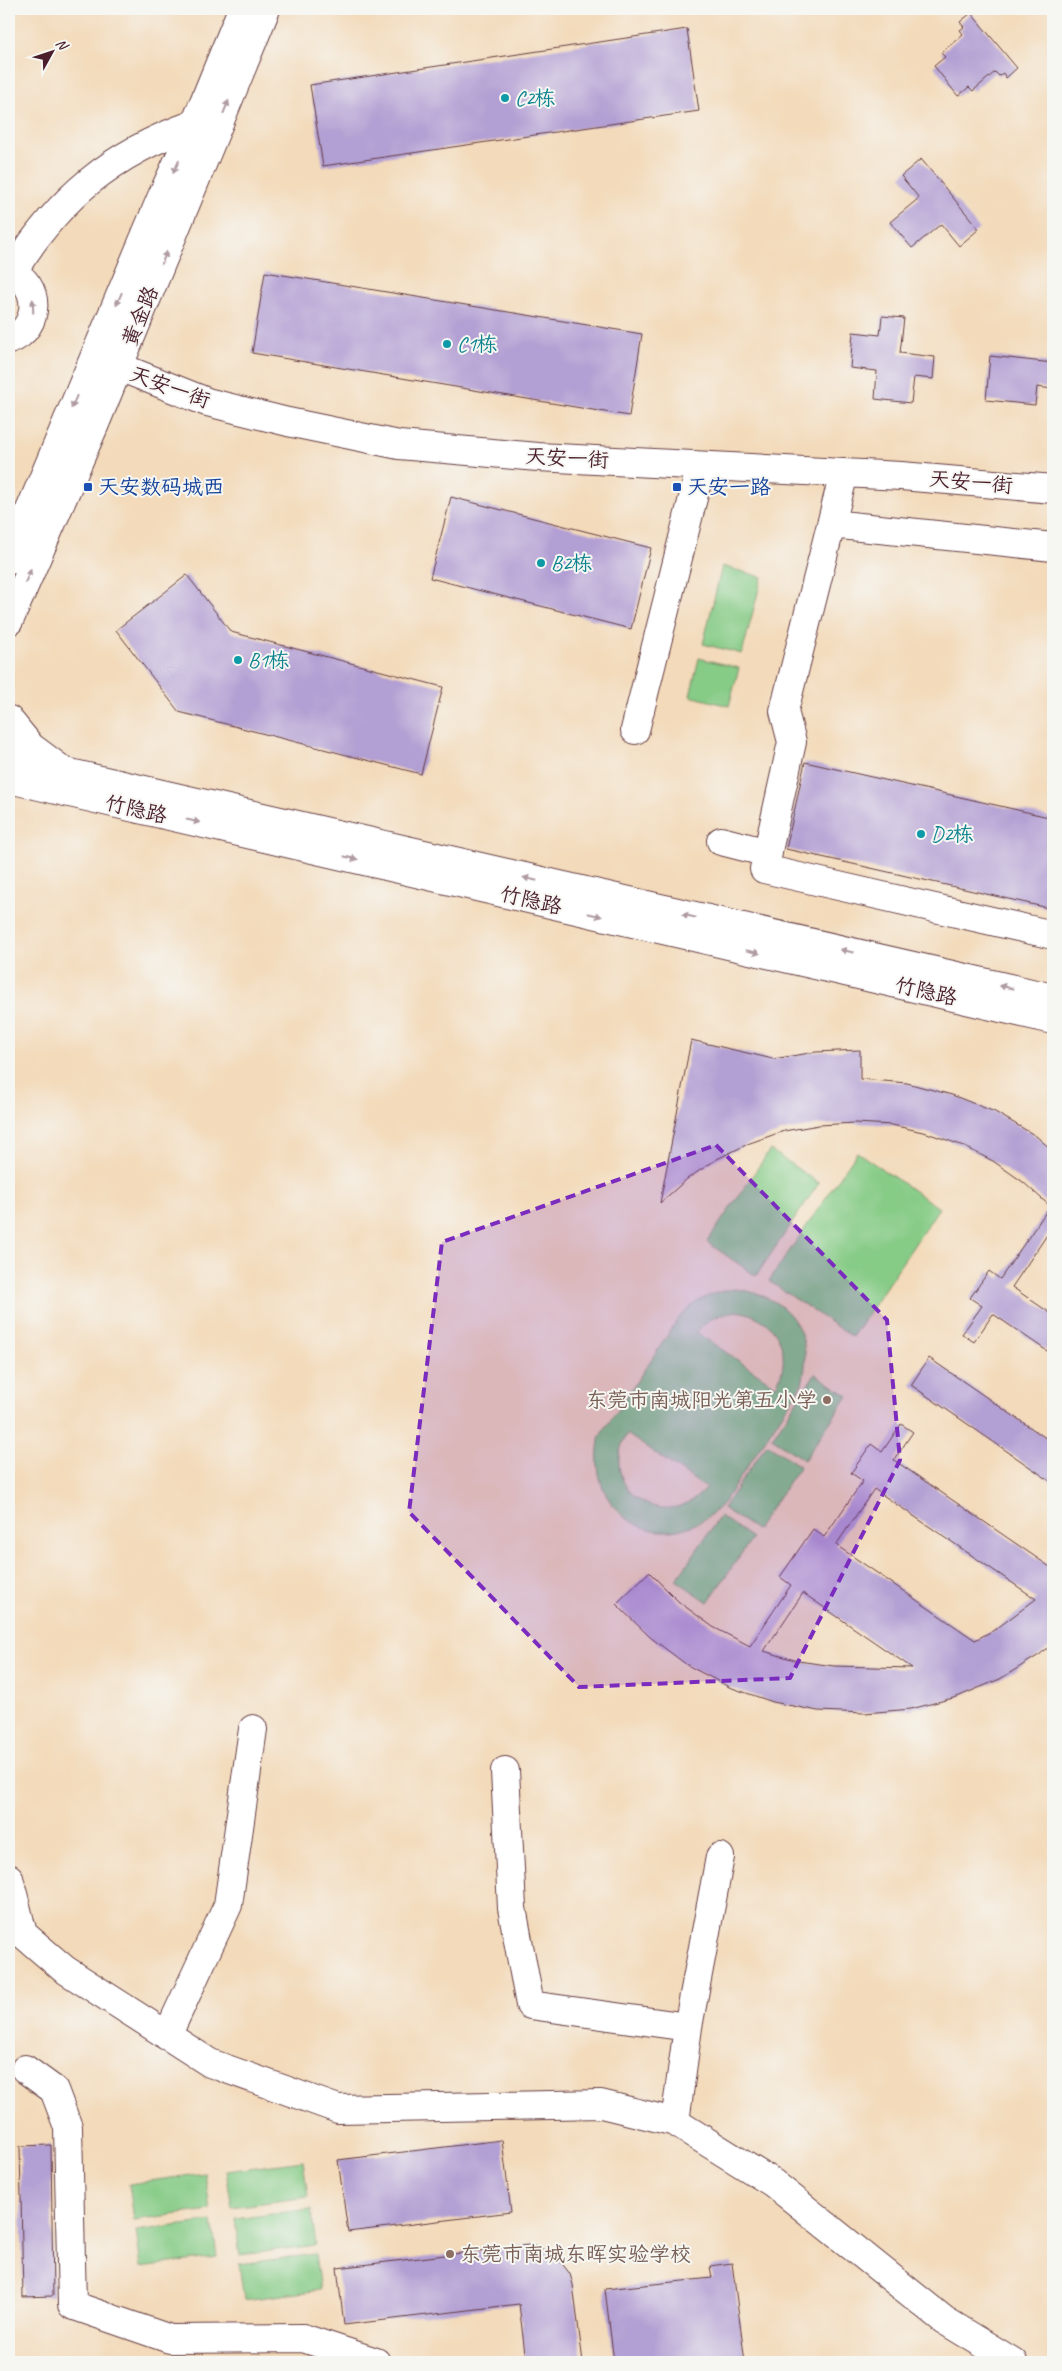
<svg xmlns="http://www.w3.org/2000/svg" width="1062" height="2371" font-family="Caveat,'LXGW WenKai TC',sans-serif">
<rect width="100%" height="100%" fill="#f6f6f2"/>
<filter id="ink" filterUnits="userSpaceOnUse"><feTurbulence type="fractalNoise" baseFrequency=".02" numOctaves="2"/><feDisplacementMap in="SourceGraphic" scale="10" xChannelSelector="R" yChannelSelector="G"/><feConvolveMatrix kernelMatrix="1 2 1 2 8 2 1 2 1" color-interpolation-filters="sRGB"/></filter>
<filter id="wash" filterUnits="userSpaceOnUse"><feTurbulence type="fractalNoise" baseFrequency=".0096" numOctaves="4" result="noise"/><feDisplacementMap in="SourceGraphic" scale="20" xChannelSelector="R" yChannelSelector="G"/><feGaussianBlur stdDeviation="1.12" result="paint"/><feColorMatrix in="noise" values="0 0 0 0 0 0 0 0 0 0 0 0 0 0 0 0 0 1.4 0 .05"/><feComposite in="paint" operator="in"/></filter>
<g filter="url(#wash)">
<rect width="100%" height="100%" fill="#f3daba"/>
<path fill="#86cb86" stroke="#687558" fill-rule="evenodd" d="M722,566L762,577L742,654L703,644Z
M699,658L739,668L729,706L690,696Z
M770,1150L819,1183L756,1276L707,1242Z
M857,1152L939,1208L852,1337L769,1281Z
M735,1289C788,1295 815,1332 802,1384L724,1502C668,1565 582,1518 600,1436L679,1318C695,1300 711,1292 735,1289ZM736,1311C775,1316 795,1350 776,1386L696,1332L713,1317ZM627,1434L706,1488C665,1537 595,1488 627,1434Z
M815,1374L848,1396L804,1460L772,1438Z
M767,1444L800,1466L756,1530L723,1508Z
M720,1516L752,1538L708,1602L676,1580Z
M303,2161L308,2197L232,2207L226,2171Z
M205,2173L210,2210L134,2220L129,2184Z
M311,2209L316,2245L240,2255L235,2219Z
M212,2221L217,2257L141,2267L136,2231Z
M315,2254L320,2290L244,2300L239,2264Z"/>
<g id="blocks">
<path fill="#b29fd3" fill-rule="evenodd" d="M971,13L1017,68L1006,78L1003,73L999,76L995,72L973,91L969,87L958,96L934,66L945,57L941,53L963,34L960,30L964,27L960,22Z
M687,29L699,111L323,166L310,85Z
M921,159L979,229L959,246L941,224L912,248L890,222L919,198L901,176Z
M265,272L642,334L629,416L252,353Z
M882,316L904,318L900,353L935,357L933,379L914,377L911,403L875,399L877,371L850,368L853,332L880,335Z
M990,356L1053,363V389L1037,387L1035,405L986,400Z
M451,497L651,548L631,629L430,578Z
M187,575L231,632L443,687L421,774L179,712L116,630Z
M805,762L1053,818V909L786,849Z
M691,1040L773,1059L816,1052L860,1050V1079L907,1083L952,1095L995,1112L1036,1136L1053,1151V1226L1012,1287L1053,1315V1355L993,1314L974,1342L962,1334L982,1306L970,1298L989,1271L1000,1279L1050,1206L1023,1182L993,1161L961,1145L927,1133L892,1125L855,1123L819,1125L784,1131L750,1143L717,1159L687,1179L660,1203Z
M929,1358L1053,1443V1483L911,1385Z
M901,1424L913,1432L894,1460L1053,1569V1644L1039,1655L1000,1679L957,1697L911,1709L865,1713L818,1711L773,1702L729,1687L687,1665L650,1637L616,1604L649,1572L679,1602L713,1627L750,1646L791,1585L780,1577L813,1529L824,1537L863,1481L851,1473L871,1444L882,1452ZM874,1489L1036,1599L996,1629L975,1640L836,1545ZM803,1593L912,1668L834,1666L798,1661L764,1651Z
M502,2140L511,2212L348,2232L338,2160Z
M51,2145L53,2296L23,2297L20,2146Z
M528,2245L539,2247L557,2257L570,2274L573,2285L583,2362H526L519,2304L344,2325L337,2268Z
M732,2263L745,2362H614L605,2289L712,2278L710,2266Z"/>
</g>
</g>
<g filter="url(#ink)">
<use href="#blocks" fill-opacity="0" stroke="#633b40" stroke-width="1"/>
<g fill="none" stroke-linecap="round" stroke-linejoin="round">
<g stroke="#633b40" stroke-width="30">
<path id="minor" d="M9,272C42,282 41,329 9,340
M12,273C58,198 112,153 195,124
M97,358L207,402L288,422L399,445L538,457L901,476L1053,489
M844,473L784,711L792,742L764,869L1053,935
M831,524L1053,547
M9,720L31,747L58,767
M635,730L701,466
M9,759L1053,998
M9,779L1053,1020
M721,841L768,853
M505,1771L512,1908L530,2005L688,2027
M9,1878L23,1934L64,1969L210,2063L338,2109L601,2104L675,2122L773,2183L944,2320L1013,2362
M167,2036L228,1905L253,1729
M25,2069L54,2090L68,2127L72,2305L170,2339L303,2338L376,2362
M675,2122L688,2027L720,1857"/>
</g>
<g stroke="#633b40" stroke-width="30">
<path id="major" d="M9,560L162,196L195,124L242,9
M9,621L95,424L266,9"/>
</g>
<use href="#minor" stroke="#fff" stroke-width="28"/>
<use href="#major" stroke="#fff" stroke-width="28"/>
</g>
<defs><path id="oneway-solid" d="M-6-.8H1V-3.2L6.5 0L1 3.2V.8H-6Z" transform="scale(1.25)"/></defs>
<g fill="#ae9aa0">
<use href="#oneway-solid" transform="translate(226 107) rotate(-68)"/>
<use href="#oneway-solid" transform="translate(176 167) rotate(115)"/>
<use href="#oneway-solid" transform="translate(164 258) rotate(-68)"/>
<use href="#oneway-solid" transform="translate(119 299) rotate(113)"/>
<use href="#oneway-solid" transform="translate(33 306) rotate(-92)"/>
<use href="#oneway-solid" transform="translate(74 402) rotate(113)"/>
<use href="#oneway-solid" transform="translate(28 576) rotate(-66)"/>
<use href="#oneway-solid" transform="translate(193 821) rotate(13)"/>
<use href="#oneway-solid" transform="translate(351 858) rotate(13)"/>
<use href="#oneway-solid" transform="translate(530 879) rotate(-167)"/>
<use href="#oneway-solid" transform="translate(595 915) rotate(13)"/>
<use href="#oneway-solid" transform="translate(689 916) rotate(-167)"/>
<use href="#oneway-solid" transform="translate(847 951) rotate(-167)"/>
<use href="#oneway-solid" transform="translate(753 952) rotate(13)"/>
<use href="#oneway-solid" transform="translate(1006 987) rotate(-167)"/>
</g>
</g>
<path fill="#7b2cbf" fill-opacity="0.2" stroke="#7b2cbf" stroke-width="4" stroke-dasharray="10 6" stroke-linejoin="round" d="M716,1145L887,1320L900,1460L790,1678L579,1687L409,1512L442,1242Z"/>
<g fill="#0f9aa8" stroke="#f6f6f2" stroke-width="2">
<circle cx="505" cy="98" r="5"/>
<circle cx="447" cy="344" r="5"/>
<circle cx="541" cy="563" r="5"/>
<circle cx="238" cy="660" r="5"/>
<circle cx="921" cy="834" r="5"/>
</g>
<g fill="#1a4fb4" stroke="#f6f6f2" stroke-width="2">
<rect x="83" y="482" width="10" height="10" rx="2.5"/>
<rect x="672" y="482" width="10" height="10" rx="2.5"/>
</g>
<g fill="#8d6e63" stroke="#f6f6f2" stroke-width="2">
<circle cx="827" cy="1400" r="5"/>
<circle cx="450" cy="2254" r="5"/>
</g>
<g text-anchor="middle" stroke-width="4" stroke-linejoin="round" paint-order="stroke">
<g font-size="21" fill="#0d838f" stroke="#f6f6f2" text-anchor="start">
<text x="515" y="105">C2栋</text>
<text x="457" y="351">C1栋</text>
<text x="551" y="570">B2栋</text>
<text x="248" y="667">B1栋</text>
<text x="931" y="841">D2栋</text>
</g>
<g font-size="21" fill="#4a1f2b" stroke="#f6f6f2">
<text transform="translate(140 316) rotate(-68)" y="7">黄金路</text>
<text transform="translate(170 387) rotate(20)" y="7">天安一街</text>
<text transform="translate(567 458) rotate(3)" y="7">天安一街</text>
<text transform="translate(971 482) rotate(5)" y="7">天安一街</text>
<text transform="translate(136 809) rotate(13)" y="7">竹隐路</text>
<text transform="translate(531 900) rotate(13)" y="7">竹隐路</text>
<text transform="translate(926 991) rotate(13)" y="7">竹隐路</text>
</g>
<g font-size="21" fill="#164399" stroke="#f6f6f2" text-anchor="start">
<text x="98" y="494">天安数码城西</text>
<text x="687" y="494">天安一路</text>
</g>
<g font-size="21" fill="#785e54" stroke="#f6f6f2" text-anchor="end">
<text x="817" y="1407">东莞市南城阳光第五小学</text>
<text x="460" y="2261" text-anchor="start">东莞市南城东晖实验学校</text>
</g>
</g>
<rect width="1062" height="2371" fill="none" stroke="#f6f6f2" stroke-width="30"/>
<g transform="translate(52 52) rotate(50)" stroke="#f6f6f2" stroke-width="4" paint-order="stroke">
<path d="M0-4L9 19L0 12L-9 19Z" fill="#4a1f2b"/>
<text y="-8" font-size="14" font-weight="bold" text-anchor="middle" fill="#4a1f2b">N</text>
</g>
</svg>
